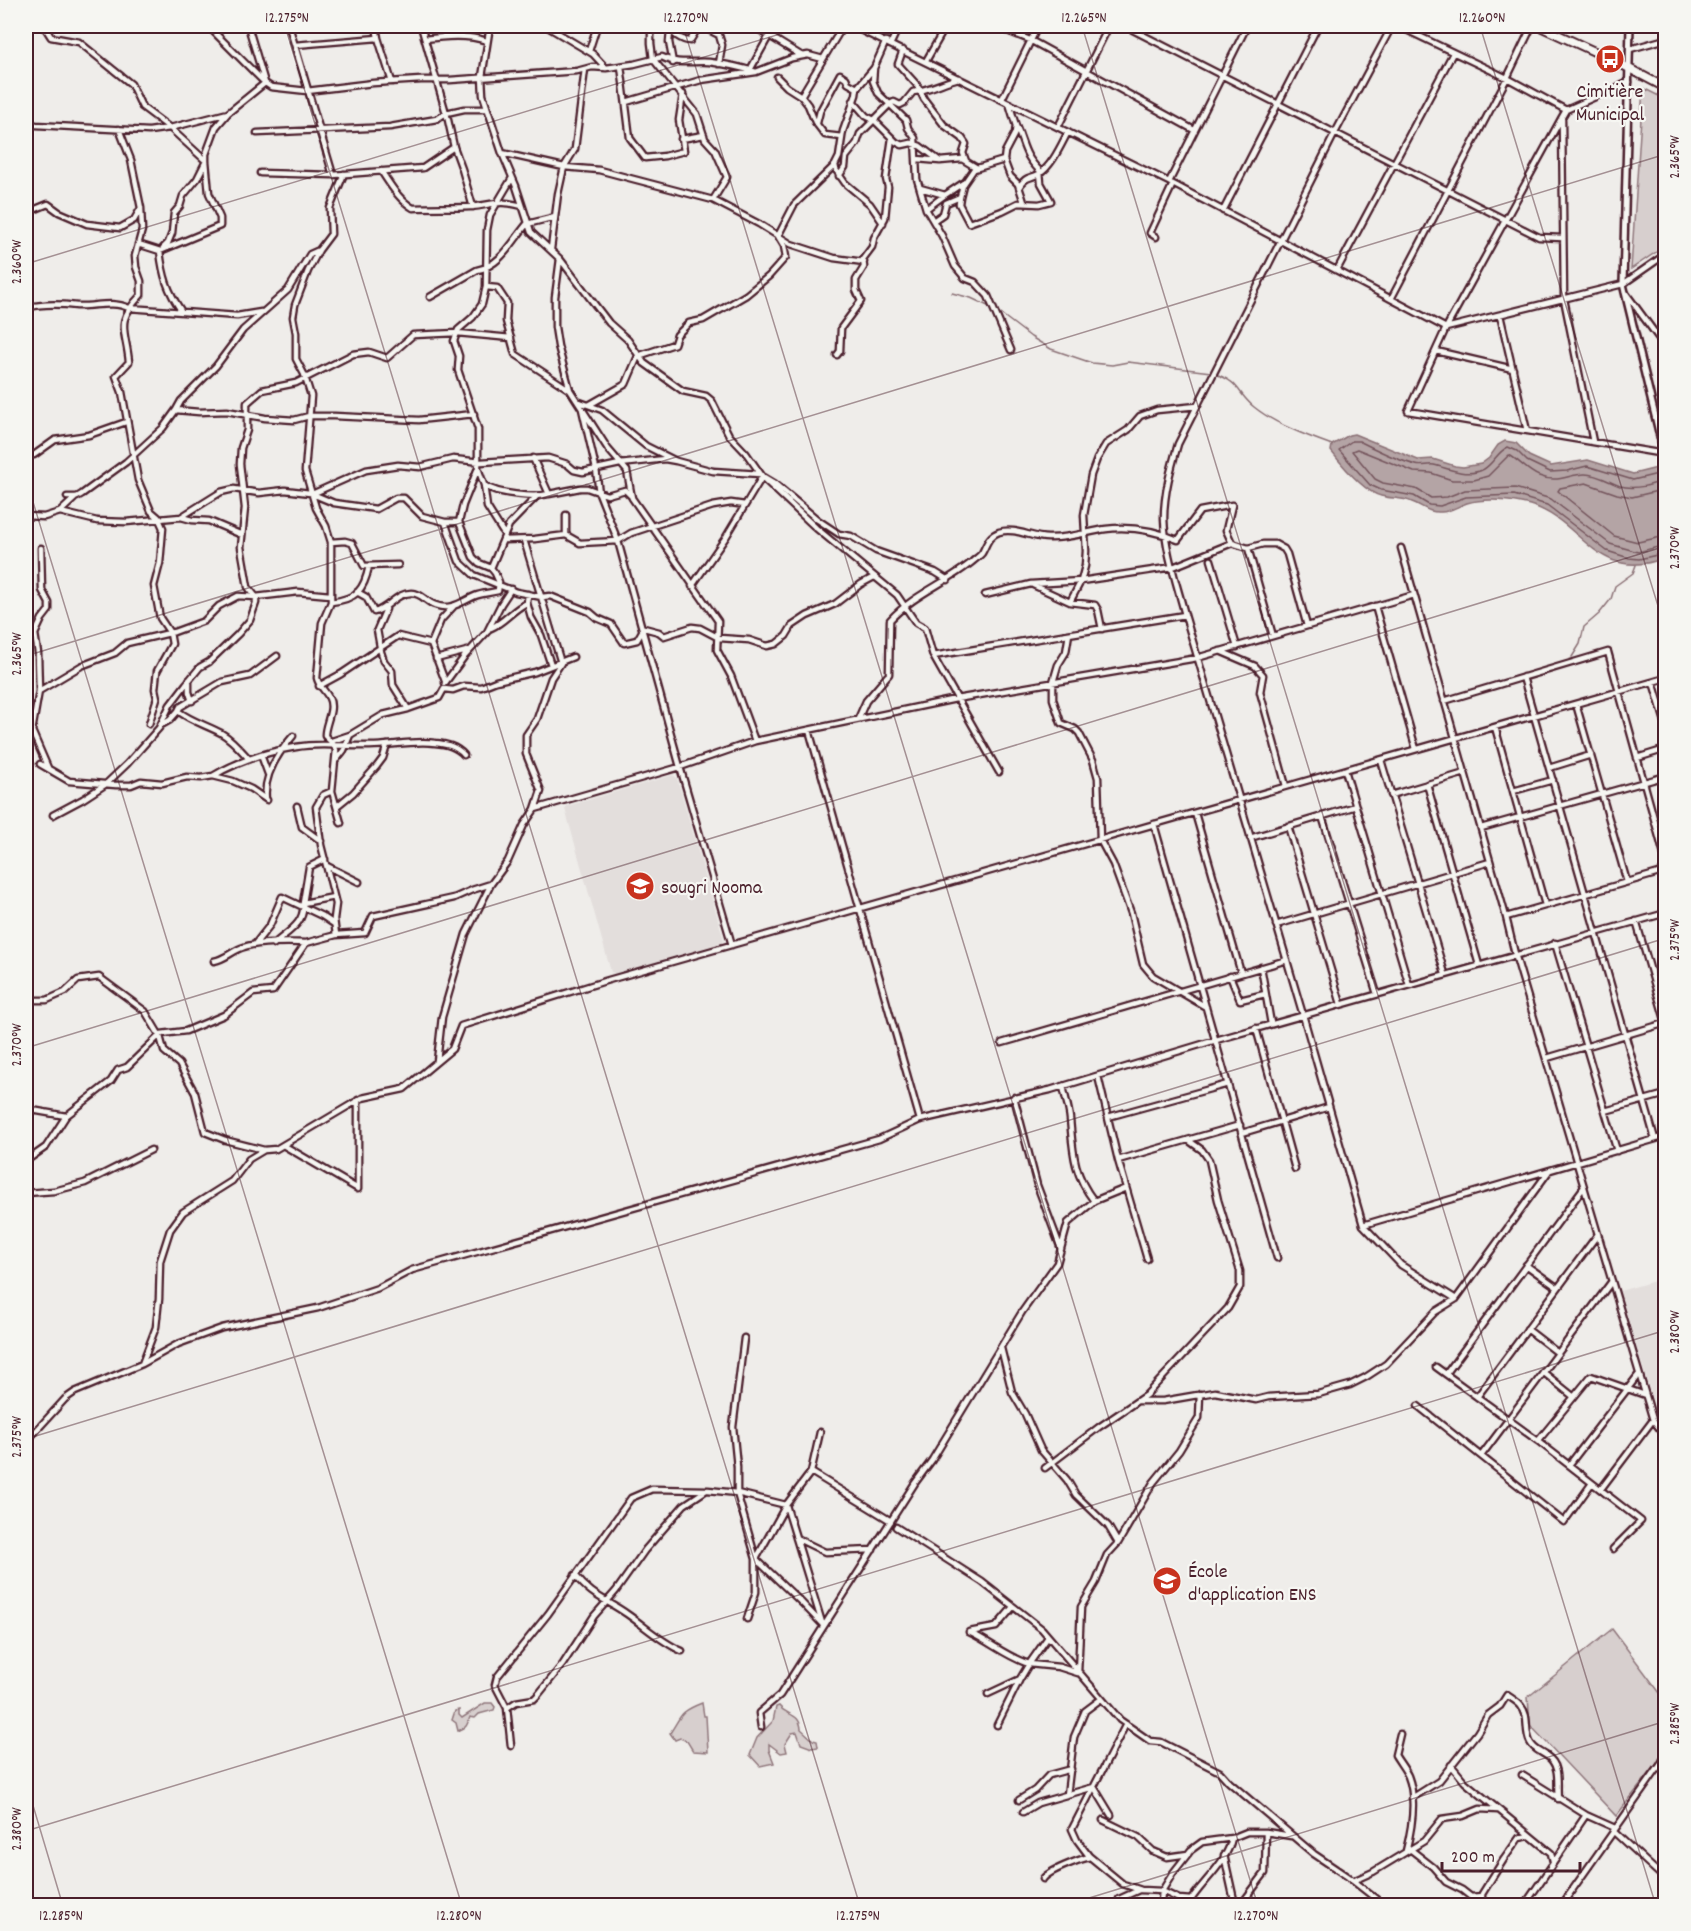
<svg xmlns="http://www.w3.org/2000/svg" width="1691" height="1931" font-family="Dekko,sans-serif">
<rect width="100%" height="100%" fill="#efedea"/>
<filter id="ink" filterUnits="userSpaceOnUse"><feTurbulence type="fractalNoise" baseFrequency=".0167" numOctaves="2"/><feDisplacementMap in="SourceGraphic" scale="12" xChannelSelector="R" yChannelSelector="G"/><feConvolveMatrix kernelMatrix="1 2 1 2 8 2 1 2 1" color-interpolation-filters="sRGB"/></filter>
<g filter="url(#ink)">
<path fill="#e3dedc" d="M673,775L677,778L724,940L721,943L615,974L611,972L565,809L567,806Z
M1665,1278L1666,1423L1660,1424L1620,1291Z"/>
<path fill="#d7cfce" stroke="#90777c" stroke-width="1.5" d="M1643,88L1665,99V246L1631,269Z
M1612,1629L1666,1701L1665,1747L1656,1765L1616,1816L1530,1725L1528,1697Z
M485,1703H492L495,1707L494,1710L479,1714L475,1718L470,1717C466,1727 467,1727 458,1731L456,1723L452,1720L455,1711L459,1710V1715L462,1718Z
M702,1703L704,1716H706L708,1752L693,1751L687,1741L680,1738L675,1740L670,1733C682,1715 679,1712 702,1703Z
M779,1706C787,1716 800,1713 801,1729L813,1740L817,1741L818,1747L812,1748L801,1744L797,1732L792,1733L785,1744L787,1752L781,1753L769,1744V1750L774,1763L760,1766L750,1755L757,1738L773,1721L776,1707Z"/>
<path fill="#b4a4a5" stroke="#8a6f74" stroke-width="1.5" d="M1354,434L1418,460L1433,459L1455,466L1463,467L1481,464L1489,458L1498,445L1505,441L1516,443L1529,456L1551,466L1588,460L1633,474L1665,466V558C1594,584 1584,521 1530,505C1511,500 1486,498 1467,503C1458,506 1450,512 1441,512C1428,513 1423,506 1412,502C1402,497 1391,499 1381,496C1364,492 1342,465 1331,451L1332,445L1349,435Z"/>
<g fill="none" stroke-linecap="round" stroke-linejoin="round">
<path stroke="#74545c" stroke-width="1.5" d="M1666,472L1633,480L1587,466L1567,471L1550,472L1527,461L1517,451L1508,447C1497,452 1494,463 1484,469C1467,478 1451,469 1434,465C1428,464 1422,467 1416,465C1396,460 1377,450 1359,441H1352L1339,450L1370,485L1381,490L1414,496L1429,505L1440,506L1466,497L1514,495L1547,505L1607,551L1629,558L1639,559L1666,553
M1666,480C1651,485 1636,490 1620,486C1609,482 1597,474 1585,474C1568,474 1558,484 1539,476C1527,471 1520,461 1509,455L1488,476L1474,480H1452L1431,473L1414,472L1357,449L1352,451L1375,479L1383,483L1416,489L1431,498L1447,497L1465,490L1515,488L1551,499L1610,544L1638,552L1666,545
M1666,489L1632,497L1617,494L1586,483L1560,488L1558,491L1614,536L1638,542L1666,536"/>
<path stroke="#8a6f74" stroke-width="1.5" d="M952,293L971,298L990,307
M997,311L1031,337L1051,349L1092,363L1112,365L1128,362L1211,372
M1215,374C1240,382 1237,393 1254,407C1275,424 1307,436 1332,445
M1572,657L1580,644L1584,627L1599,614L1611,599L1615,586L1633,573L1636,565"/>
<g stroke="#4a1f2b" stroke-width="9">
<path id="minor" d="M44,26L51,37L79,42L131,84L142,107L170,128L206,161L209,193L220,218V226L160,251L138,244
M248,26L265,83L271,87L307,91L373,83L421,80H450L577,71L592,67L606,68L634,64L662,57C677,65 692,61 709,62C725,64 740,67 756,72
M289,26L333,175
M376,26L378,38L392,82
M421,26L448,120L454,147L462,169L473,207
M490,26L482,77L483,95L502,153L516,186L531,232L560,259L609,323L628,340L644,363L683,391L706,396L712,401L729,435L746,453L765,480L816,528L897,595L916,623L925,628L933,656L999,772
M546,26L593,54L606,68
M651,26V43L653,59L697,114L705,139L715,150L727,177L713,200
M667,26C671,33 682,41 690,41L699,26
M701,26L719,35L722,45L719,64
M753,26L802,56
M852,26L1169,182L1446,328L1623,284L1666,254
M995,26L1030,40L1194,130
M1125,26L1539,237L1563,238
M1392,26L1335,133L1178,444C1171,468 1164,493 1164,518C1165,551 1177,584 1185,615L1303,1015L1363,1225L1401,1265L1456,1299
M1398,26L1507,78L1566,110
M670,32L669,42L673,63
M444,37L446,26
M425,39C445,36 468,34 487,41
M886,41L874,68L873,81L878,93L906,120L908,128L915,138L917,179L926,209L942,236L955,266L965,278L975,282L988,296L1011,350
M891,43L899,26
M295,45L378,38
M1630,49L1666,39
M903,50L898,64L917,85L924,99L944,125L962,138L966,144L963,153L966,161
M589,51L597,26
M926,61L946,26
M621,66L630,138L645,158L665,156L684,151L679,120L683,94
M874,68L857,88L856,95L843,131L839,157L835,165L836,170L845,183L870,204L883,223
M750,70L769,36
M777,77L787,87L801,96L808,105L815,122L825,135L842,137
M1629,82L1566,110L1562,117L1446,328L1408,411L1664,454
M801,96L843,26
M1002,99L1038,26
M853,101L866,116L874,120L896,142L902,145L911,143L920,146L940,161
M626,102L701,80L756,72L792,58L808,55L823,59
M1009,103L1016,126L1015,133L1005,152L1004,160L1010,176L1018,184L1024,202
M1562,119L1564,299L1593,442
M26,122L36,125L149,131L170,128L228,113L265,83L208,26
M817,123L820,111L840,74L846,78L848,83L857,88
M1058,127L1109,26
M119,129L131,160L141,208L142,230L135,256L136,267L141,281V295C114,323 126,329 129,362L116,376L122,392L138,480L151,511L158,517L163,528L160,563L154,586L160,618L170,633L172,644L157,671L155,689L157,698L149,724
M257,133L390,127L437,119L446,113L464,109H487
M681,139L704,135
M502,153L564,167L599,170L713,200L759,224L791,244L834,258L864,262
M917,159L940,161L962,159L977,168
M381,171C390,184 398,199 413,208C432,207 451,208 470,207C494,205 496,199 522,206
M260,173L333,175L423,168L454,147
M839,176L845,167L846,157L857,143L860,134L890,104L894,102L900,105L904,103L913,92C929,90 943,82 959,78
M1169,182L1247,26
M1019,187C1026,176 1029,179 1039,174C1052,166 1061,145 1068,132
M920,188L945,195L963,183
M960,197L959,204L969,223L1002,211L1018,203L1039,204L1051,201L1041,183L1040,171C1023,154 1025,146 1016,126
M926,209L945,195
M1223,211L1318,26
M26,213L48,204L59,212L87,224L120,228L134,220L141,208
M933,221L943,214L946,203L960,197L963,185L974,169L1004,160
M1156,237L1150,233L1173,184
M163,248L168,243L172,233L174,213L180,206L183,196L197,179L206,161V154L216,127L228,113
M551,249L558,194L564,167L575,149L585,69
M160,251C163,276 167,290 182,312
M560,259L555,297V327L558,346L570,390L608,449L627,471L632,498L718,621L717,650L731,676L755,741
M1337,270L1453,53
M486,287L497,288L507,303L506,321L515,354L570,390
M1625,292L1666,348
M430,297L477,270C501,266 513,240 527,224L555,217
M1391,299L1507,78L1532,26
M26,308C43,303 60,304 77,306C94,307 112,300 129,308L237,316L261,312
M1500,315L1527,431
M1436,351L1513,369
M837,355L840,351L841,328L861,301L856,290V280L864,267L863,259L872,247L874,238L885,218L888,187L886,179L892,138
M577,401L602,410L646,446L676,461L713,471L760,474
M589,405L626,384L638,356L674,344L677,335L689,323L703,320L746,295L769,276L786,257L784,246L778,236L794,205L835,165
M582,409L596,469L599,493L618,541L680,767L732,945
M176,410L181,401L216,366L243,330L288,290L310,254L319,250
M26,456L34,455L55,440L89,435L126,422
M478,468L484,485L487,507L504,534
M764,477L774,483L818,520L839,534L851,536L876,551L935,572L948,580
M484,485C496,494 534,498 549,494L533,458
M312,494L366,470L398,465L420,467L453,459L481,462L548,458L567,464L574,470L583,472L620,464L665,459L676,461
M549,494L580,488H587L607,495L625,490L631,496
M67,497H77L82,494L126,462L163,428L176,410L199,412L227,411L265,418L294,420L309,416H334L419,420L474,414
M60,512L76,497
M566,515V535
M26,516L44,517L60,512L97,521L126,522L181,517L192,520L209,521L242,535
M181,517L221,492L234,489L259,493L285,490L310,493L334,503L376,509L396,498H404L422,516L445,522H459
M445,522L459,561L474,575L516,592L542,597L550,596L590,612L597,618L611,624L624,643L637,640L644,628L659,632L664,636L692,627L700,628L719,638L749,640L767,646L776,644L786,636L792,626L807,616L835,604L861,584L874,577
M504,540L535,539L566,535L580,543L618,541L631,533L713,506L731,503L745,505
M331,542L345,541L352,543L364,566L398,565
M41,548L42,590L49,603V610L42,619L35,634L38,653L39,691L32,731L48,768
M1248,548L1273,636
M1401,548L1506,917L1515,954L1653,1420L1666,1437
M1211,560L1237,647
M491,568L509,525L537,496
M1033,585L1070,602L1095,605L1098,610L1102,629
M692,586L726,537L762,477
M357,592L366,597L374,612C388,609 396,593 411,593C422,593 426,602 435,605C452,611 461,602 475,596C482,593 490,593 498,591L499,582L495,573L491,568L479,563L473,557L459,522L463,505L478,468V429L458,370L459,356L454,341L458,330L473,317L482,304L486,287L487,230L490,215L512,178
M985,595L1031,584L1081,581L1173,567L1232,543L1248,548L1263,544H1275L1284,549L1287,554L1307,626
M331,602C356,599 364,591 369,566
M1070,602L1081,581L1085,566L1086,551L1084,515L1091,475L1097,459L1106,444L1128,430L1140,416L1157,410L1197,406
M527,603L531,617L541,635L551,665
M1375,606L1416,749
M386,609L377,630L381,652L384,661L392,671L393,685L408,709
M491,628C505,622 513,609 527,603L528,594
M1069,634L1066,652L1058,665L1053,682V699L1061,723L1075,729L1079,733L1093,760L1098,778L1100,840L1113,864L1131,913L1143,964L1153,976L1206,1007
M431,644L441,620L454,606
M1220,651L1255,666L1263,675L1260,692L1286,786
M933,656L1185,615
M436,659L467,651
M1523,677L1655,1139
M189,680V692L192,701
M1653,682L1666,725
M445,683L464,657L487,632L501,604L511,589
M319,686L341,674L398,636L431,644L445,681
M39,691L81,666L115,653L127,643L174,632L204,621L219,606L238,596L256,597L298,592L330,595
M1444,701L1608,652L1666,862
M1576,704L1627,882
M178,711L180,707L222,682L250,676L277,656
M858,719L866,701L889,674L890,620C913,595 946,583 972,562C975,559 980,556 982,553C987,544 988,536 999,532C1015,527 1031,538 1048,538C1067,539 1087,532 1106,529C1130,526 1156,531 1178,540L1200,511L1232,505L1226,530L1232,543
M163,724L170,720L178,711C191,721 206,725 221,733C232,739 241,750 249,759
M1495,727L1545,905
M809,730L920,1120
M333,744L332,741L350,735L383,715L408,709L439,698L444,689L453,690L464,686L481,687L496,681L535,672L573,657
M261,755L268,774
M1637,758L1666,749
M337,759L344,750L350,735
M1381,760L1445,974
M40,764L69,781L116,785H131L141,781L162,783L187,777L201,778L213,776L233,781L251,789L267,800
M1549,768L1591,755
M1345,770L1409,985
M213,776C238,761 266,752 296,747C321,742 345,747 370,746C391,746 413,740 435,743C446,744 456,746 464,755
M1427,784L1479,965
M332,791L323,795L316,807L321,845L336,904L334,919L336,935
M1513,791L1553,780
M1391,795L1465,773
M266,799C263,776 278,753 293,736
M297,806L302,827L321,841
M337,806L353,793L377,766L383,758L387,745
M535,809L680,767L755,741L956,699L1197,658L1414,595
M1195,813L1241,973
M53,815L83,799L106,784L127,764L159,728L170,705L186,684L200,667L209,662L238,634L250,620L256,603V597L248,587L241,547L245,508L240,464L241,448L247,430V403L262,390L296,383L353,354L369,352L387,358L413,335L457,333L511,338
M1322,816L1377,994
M341,823L332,791L336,750L333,744L325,736C324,725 335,710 329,698C326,691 319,687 317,678L322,623L331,602V542L326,526L316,508L305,471L311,396L304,374L296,359V333L293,317L295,305L308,271L319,250L331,234L330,208L344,174
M1154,824L1277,1258
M1288,826L1341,1004
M1481,828L1666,776
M1250,838L1356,806
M327,866L359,882
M303,903L309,867L325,859
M1506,917L1666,871
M1276,925L1490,862
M1555,943L1617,1151
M255,944L270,925L282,897L322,916L334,924
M274,944C287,932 306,923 303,903L334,897
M214,961C226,959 233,950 244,947C258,942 290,942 306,943
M1261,967L1271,1024
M1230,976L1240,1000L1265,994
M26,997L31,1000H47L65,992L78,980L99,977L145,1011L160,1036L164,1051L179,1064L195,1093L205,1132L225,1140L264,1150
M1256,1028L1295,1169
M1002,1043L1287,960
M1547,1058L1666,1023L1636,921
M437,1061L442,1017L466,934L491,884
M1098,1076L1118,1160L1147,1259
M1063,1086C1065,1097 1069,1108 1070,1119C1073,1151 1073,1174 1094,1201
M1014,1097L1037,1185L1061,1249
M26,1109L66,1116L46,1147L26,1161
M1605,1111L1666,1094
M66,1116L111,1081L118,1070L127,1067L161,1034L186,1031L224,1015L253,993L273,991L306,943L336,935L365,933L373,916L454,898L472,890L491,884L508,861L524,825L535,809L541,791L526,754V735L537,719L551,678L561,663L524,540
M1108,1117L1228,1084
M1242,1133L1329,1107
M283,1145L358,1189V1100
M1118,1160L1240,1125
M26,1193L54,1191L85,1183L151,1150
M1363,1225L1666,1136
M1526,1265L1558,1288
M1527,1329L1558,1353
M744,1338L733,1427L737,1467V1493L756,1559L802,1603L822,1624
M1001,1348L1012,1392L1025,1414L1041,1450L1067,1480L1076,1495L1108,1526L1118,1543
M142,1364L156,1327L159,1299L160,1261L170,1230L183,1212L232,1181L249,1159L264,1150L276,1149L362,1098L404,1089L452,1049L461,1026L605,981L1666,678
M1436,1367L1538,1441L1641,1521L1613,1549
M1543,1372L1574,1397
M1446,1374L1584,1187
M1477,1397L1598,1234
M1138,1401H1163L1215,1392L1256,1400L1268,1397L1318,1394L1350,1385L1366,1377L1386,1364L1435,1312L1456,1299L1549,1171
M1418,1406L1564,1522L1592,1483
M1538,1441L1591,1376L1645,1395
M26,1442L65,1399L75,1392L142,1364L178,1344L222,1328L318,1308L378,1288L412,1270L879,1139L920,1120L1050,1090L1216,1040L1666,913
M1481,1456L1612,1281
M1569,1465L1639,1374
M1045,1468L1099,1427L1146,1395L1228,1308L1240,1287V1271L1218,1200L1209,1160L1202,1150L1188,1140
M811,1472L891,1521
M1601,1489L1653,1420
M896,1527L982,1582L1042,1629L1120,1720L1150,1741L1161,1742L1220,1772L1229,1782L1314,1854L1348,1877L1385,1906
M796,1538L825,1552L873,1550
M575,1575C592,1597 606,1599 627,1614C646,1627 661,1642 682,1651
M747,1619L756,1592V1559L786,1505L811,1472L820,1432
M969,1632C992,1643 1005,1656 1029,1664L1048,1637
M969,1632L996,1627L1013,1607
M988,1694L1020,1679L1029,1664L1059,1667L1078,1673L1081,1607L1096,1582L1107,1555L1118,1543L1153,1483L1179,1451L1199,1418L1200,1394
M507,1708L516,1702L534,1699L538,1695L563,1664L594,1616L616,1591L645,1550L684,1505L705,1491
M1126,1724L1072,1829L1077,1840L1089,1856L1123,1884L1141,1890L1162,1891L1179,1899L1191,1900
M997,1725L1020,1679
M761,1727L759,1713L780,1695L915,1483L932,1460L1022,1312L1057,1263L1068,1223L1094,1201L1126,1188
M1400,1734L1395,1755C1399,1762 1405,1769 1408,1776C1417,1799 1412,1828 1406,1851
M511,1746L507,1708L495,1685L497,1677L548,1614L631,1498L652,1489L708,1490L737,1493L786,1505L823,1626
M1451,1765L1465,1782L1551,1853L1553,1862
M1522,1775L1586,1815L1615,1828
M1067,1795L1074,1737L1085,1711L1101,1699
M1412,1798L1439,1781L1477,1733L1488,1715L1500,1706L1507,1695C1511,1698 1518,1702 1521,1706C1530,1717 1524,1730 1530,1742C1534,1750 1540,1751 1547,1756C1562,1766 1556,1785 1558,1799
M1019,1800L1035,1790L1049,1775L1071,1769
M1023,1812L1038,1803L1094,1787L1111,1815
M1103,1820L1138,1837L1153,1851L1167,1857L1188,1854
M1613,1831L1666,1880
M1410,1849L1433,1867L1446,1882L1462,1890L1471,1897L1482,1896
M1224,1855L1234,1900V1906
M1043,1879C1048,1871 1080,1859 1090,1857
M1353,1881L1373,1872L1424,1841L1442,1819L1463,1816L1480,1809L1498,1810
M1123,1906L1119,1899L1139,1890
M1158,1906L1161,1903L1162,1891L1173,1873L1191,1850L1202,1842L1232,1838L1247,1832H1266L1291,1836
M1187,1906C1201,1882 1226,1865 1232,1838
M1240,1906L1265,1873L1266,1832
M1482,1906V1894L1504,1859L1519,1838L1529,1836
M1524,1906L1586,1815
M1561,1906L1661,1764L1666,1755"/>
</g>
<g stroke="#4a1f2b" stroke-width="10">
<path id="tertiary" d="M1630,26L1623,284L1666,461"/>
</g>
<g stroke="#4a1f2b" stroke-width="11">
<path id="primary" d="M1539,26L1615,61L1666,88"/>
</g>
<use href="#minor" stroke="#f6f6f2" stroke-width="4.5"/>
<use href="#tertiary" stroke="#f6f6f2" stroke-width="5"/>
<use href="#primary" stroke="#f6f6f2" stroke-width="7"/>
</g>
</g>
<path fill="none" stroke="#4a1f2b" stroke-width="1.5" stroke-opacity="0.45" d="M285,26L860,1906M683,26L1258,1906M1082,26L1656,1906M1480,26L1666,632M26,264L806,26M26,479L462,1906M26,656L1666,154M26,1048L1666,546M26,1439L1666,938M26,1782L63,1906M26,1831L1666,1330M1063,1906L1666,1721"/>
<defs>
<g id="bus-disc" transform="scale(1.5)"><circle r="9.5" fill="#c8321e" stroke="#f6f6f2"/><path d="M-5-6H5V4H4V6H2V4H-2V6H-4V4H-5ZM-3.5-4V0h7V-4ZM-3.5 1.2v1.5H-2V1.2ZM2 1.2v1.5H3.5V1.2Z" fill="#fff"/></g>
<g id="school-disc" transform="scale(1.5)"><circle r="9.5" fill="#c8321e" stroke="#f6f6f2"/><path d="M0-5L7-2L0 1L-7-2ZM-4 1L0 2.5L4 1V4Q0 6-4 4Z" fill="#fff"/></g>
</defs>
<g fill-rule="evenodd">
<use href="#bus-disc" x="1610" y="59"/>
<use href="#school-disc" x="640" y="886"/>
<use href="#school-disc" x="1167" y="1581"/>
</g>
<g text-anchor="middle" stroke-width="4.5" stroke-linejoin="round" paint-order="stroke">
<g font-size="20" fill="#4a1f2b" stroke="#f6f6f2" text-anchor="start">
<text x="1610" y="97" text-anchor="middle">Cimitière<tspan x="1610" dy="23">Municipal</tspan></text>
<text x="661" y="893">sougri Nooma</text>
<text x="1188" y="1577">École<tspan x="1188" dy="23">d'application ENS</tspan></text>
</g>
</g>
<rect width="1691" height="1931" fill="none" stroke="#f6f6f2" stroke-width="66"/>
<path d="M1442 1862v9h138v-9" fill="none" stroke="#4a1f2b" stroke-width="3"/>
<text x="1451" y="1862" font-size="18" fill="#4a1f2b" stroke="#f6f6f2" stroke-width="4.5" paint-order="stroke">200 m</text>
<rect x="33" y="33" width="1625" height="1865" fill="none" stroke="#4a1f2b" stroke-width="2"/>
<g font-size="15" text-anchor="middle" fill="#4a1f2b">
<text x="287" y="22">12.275°N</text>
<text x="686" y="22">12.270°N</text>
<text x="1084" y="22">12.265°N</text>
<text x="1482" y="22">12.260°N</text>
<text transform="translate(1674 157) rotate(-90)" y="5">2.365°W</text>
<text transform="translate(16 262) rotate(-90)" y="5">2.360°W</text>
<text transform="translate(1674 548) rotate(-90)" y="5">2.370°W</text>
<text transform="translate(16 654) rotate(-90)" y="5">2.365°W</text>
<text transform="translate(1674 940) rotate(-90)" y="5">2.375°W</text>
<text transform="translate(16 1045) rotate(-90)" y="5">2.370°W</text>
<text transform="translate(1674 1332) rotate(-90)" y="5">2.380°W</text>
<text transform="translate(16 1437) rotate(-90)" y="5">2.375°W</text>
<text transform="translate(1674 1724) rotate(-90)" y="5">2.385°W</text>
<text transform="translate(16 1829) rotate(-90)" y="5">2.380°W</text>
<text x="61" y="1920">12.285°N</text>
<text x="459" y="1920">12.280°N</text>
<text x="858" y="1920">12.275°N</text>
<text x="1256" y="1920">12.270°N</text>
</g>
</svg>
